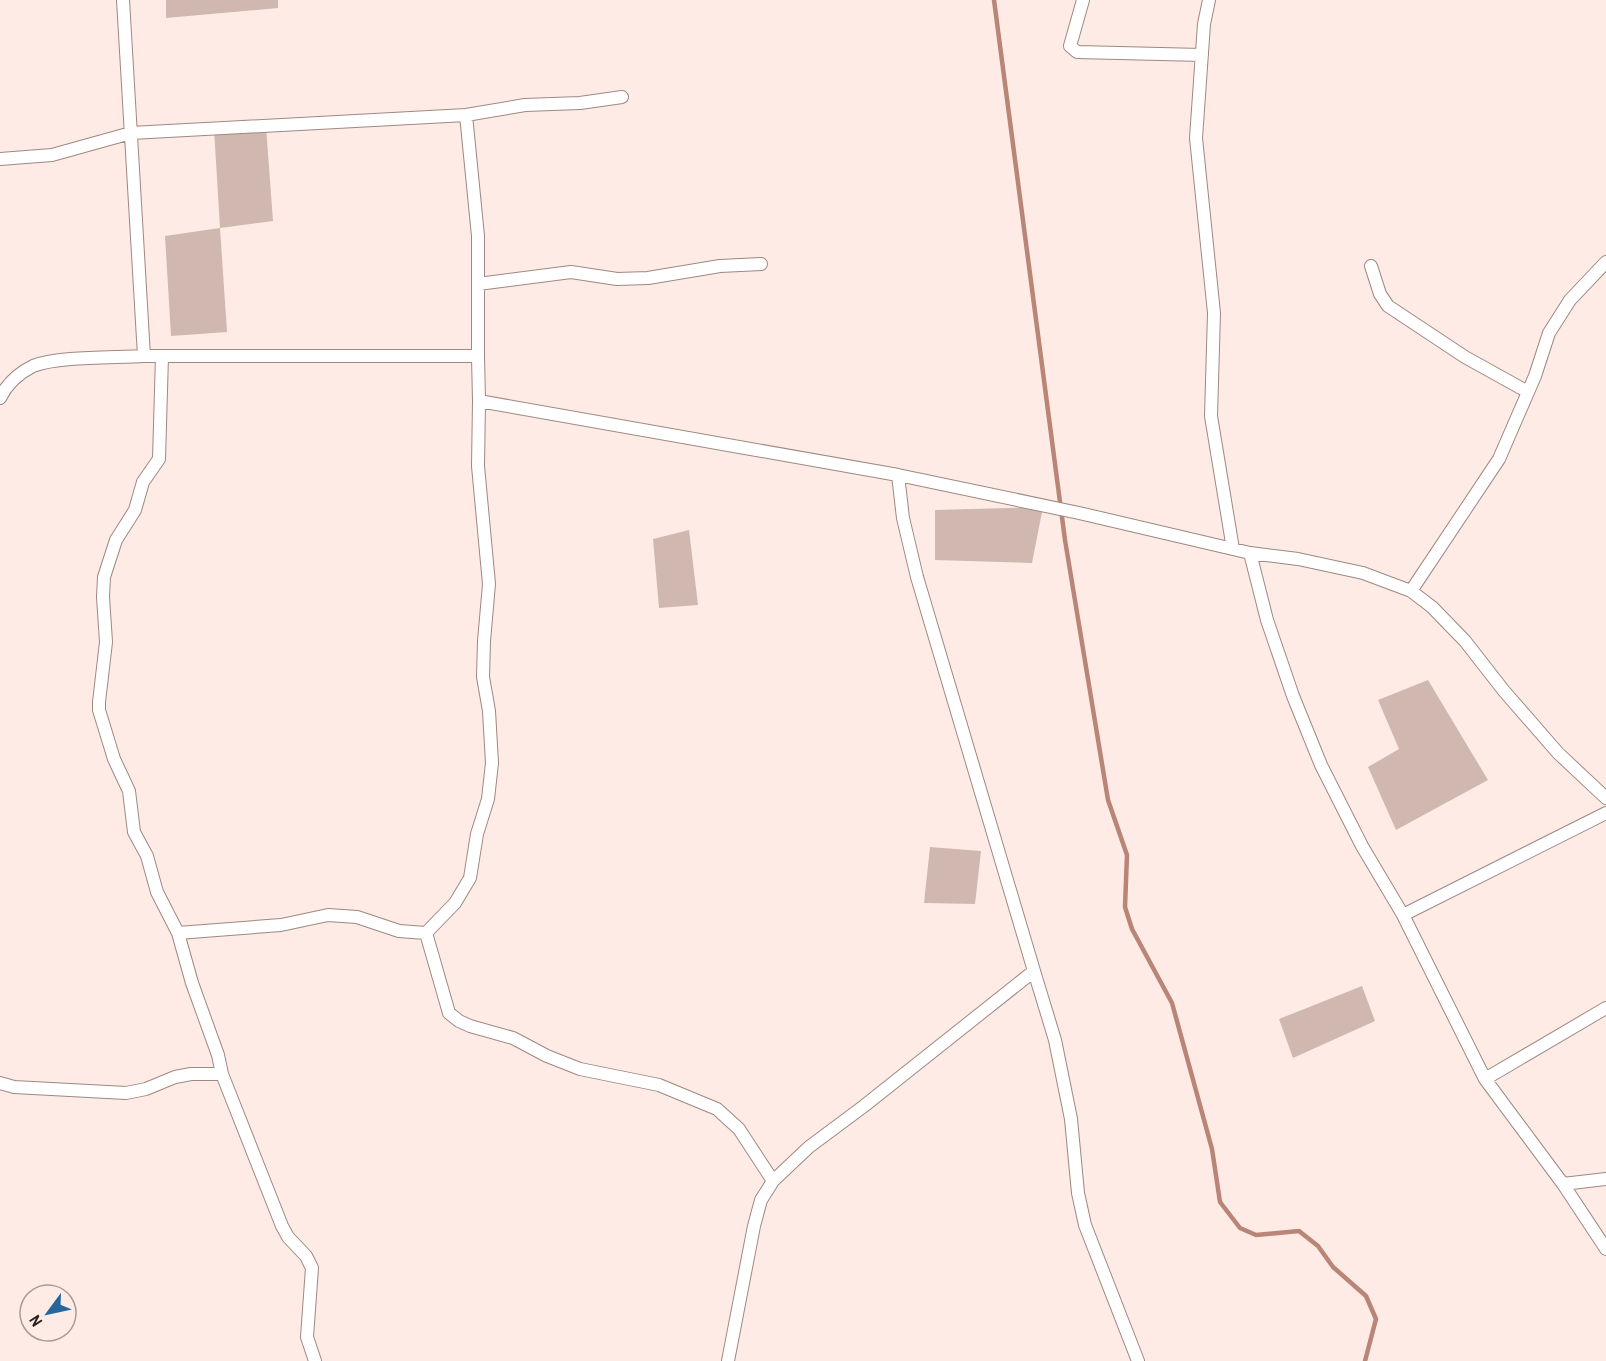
<svg xmlns="http://www.w3.org/2000/svg" width="1606" height="1361" font-family="'Archivo Narrow',sans-serif">
<rect width="100%" height="100%" fill="#feebe5"/>
<g fill="none" stroke-linecap="round" stroke-linejoin="round">
<path stroke="#b88576" stroke-width="4.5" d="M994,0L1065,540L1108,800L1127,855L1125,907L1132,929L1172,1003L1212,1149L1220,1202L1240,1228L1256,1235L1299,1231L1318,1246L1333,1267L1366,1296L1376,1319L1365,1361"/>
</g>
<path fill="#d0b8b1" d="M166,0H278V8L166,18Z
M266,126L273,221L220,228L214,129Z
M220,228L227,332L171,336L165,236Z
M1043,507L1032,563L935,560V510Z
M689,530L698,605L659,608L653,539Z
M1428,680L1488,780L1396,830L1368,767L1399,749L1378,700Z
M930,847L981,851L975,904L924,903Z
M1362,986L1375,1021L1293,1058L1279,1019Z"/>
<g fill="none" stroke-linecap="round" stroke-linejoin="round">
<g stroke="#9e8882" stroke-width="14">
<path id="street" d="M123,0L144,356H478L479,401L898,475L903,518L917,577L1034,971L864,1106L809,1147L773,1181L761,1200L754,1226L728,1361
M1083,0L1070,46L1077,52L1202,55
M1209,0L1204,24L1196,138L1214,313L1211,416L1233,549
M466,115L478,236V356
M0,159L52,155L131,133L466,115L525,105L580,103L622,97
M1371,266L1380,294L1388,306L1465,357L1528,392
M478,284L571,272L617,279L648,278L720,266L761,264
M162,356L159,459L143,482L135,510L116,540L104,577L103,597L106,642L99,702V710L114,759L129,791L134,832L147,856L157,892L178,933L192,983L218,1055L222,1074L282,1226L288,1237L306,1256L312,1268L307,1337L315,1361
M0,398C7,384 19,373 33,366C58,356 116,358 144,356
M898,475L1079,513L1250,553L1298,559L1363,573L1411,591L1432,607L1465,641L1504,691L1558,753L1606,798
M1250,553L1267,620L1293,696L1321,765L1362,846L1403,915L1485,1079L1563,1184L1606,1249
M1411,591L1499,459L1535,376L1549,333L1570,300L1606,262
M1403,915L1606,813
M178,933L281,925L328,915L357,917L399,931L426,933L455,903L470,878L477,834L488,799L492,763L489,711L483,677L484,641L489,584L478,466L479,401
M426,933L449,1013L459,1021L470,1026L513,1038L547,1056L580,1069L659,1085L717,1109L739,1129L773,1181
M1034,971L1055,1040L1071,1119L1078,1193L1085,1225L1138,1361
M1485,1079L1606,1008
M0,1083L14,1087L126,1093L146,1089L175,1077L191,1074H222
M1563,1184L1606,1179"/>
</g>
<use href="#street" stroke="#fff" stroke-width="12"/>
</g>
<g transform="translate(48 1313) rotate(237)"><circle r="28" fill="#feebe5" stroke="#a99a95" stroke-width="1.5"/>
<path d="M0-4.5L10 22L0 15L-10 22Z" fill="#25679c"/>
<text y="-9" font-size="16" font-weight="bold" text-anchor="middle" fill="#29201e">N</text>
</g>
</svg>
